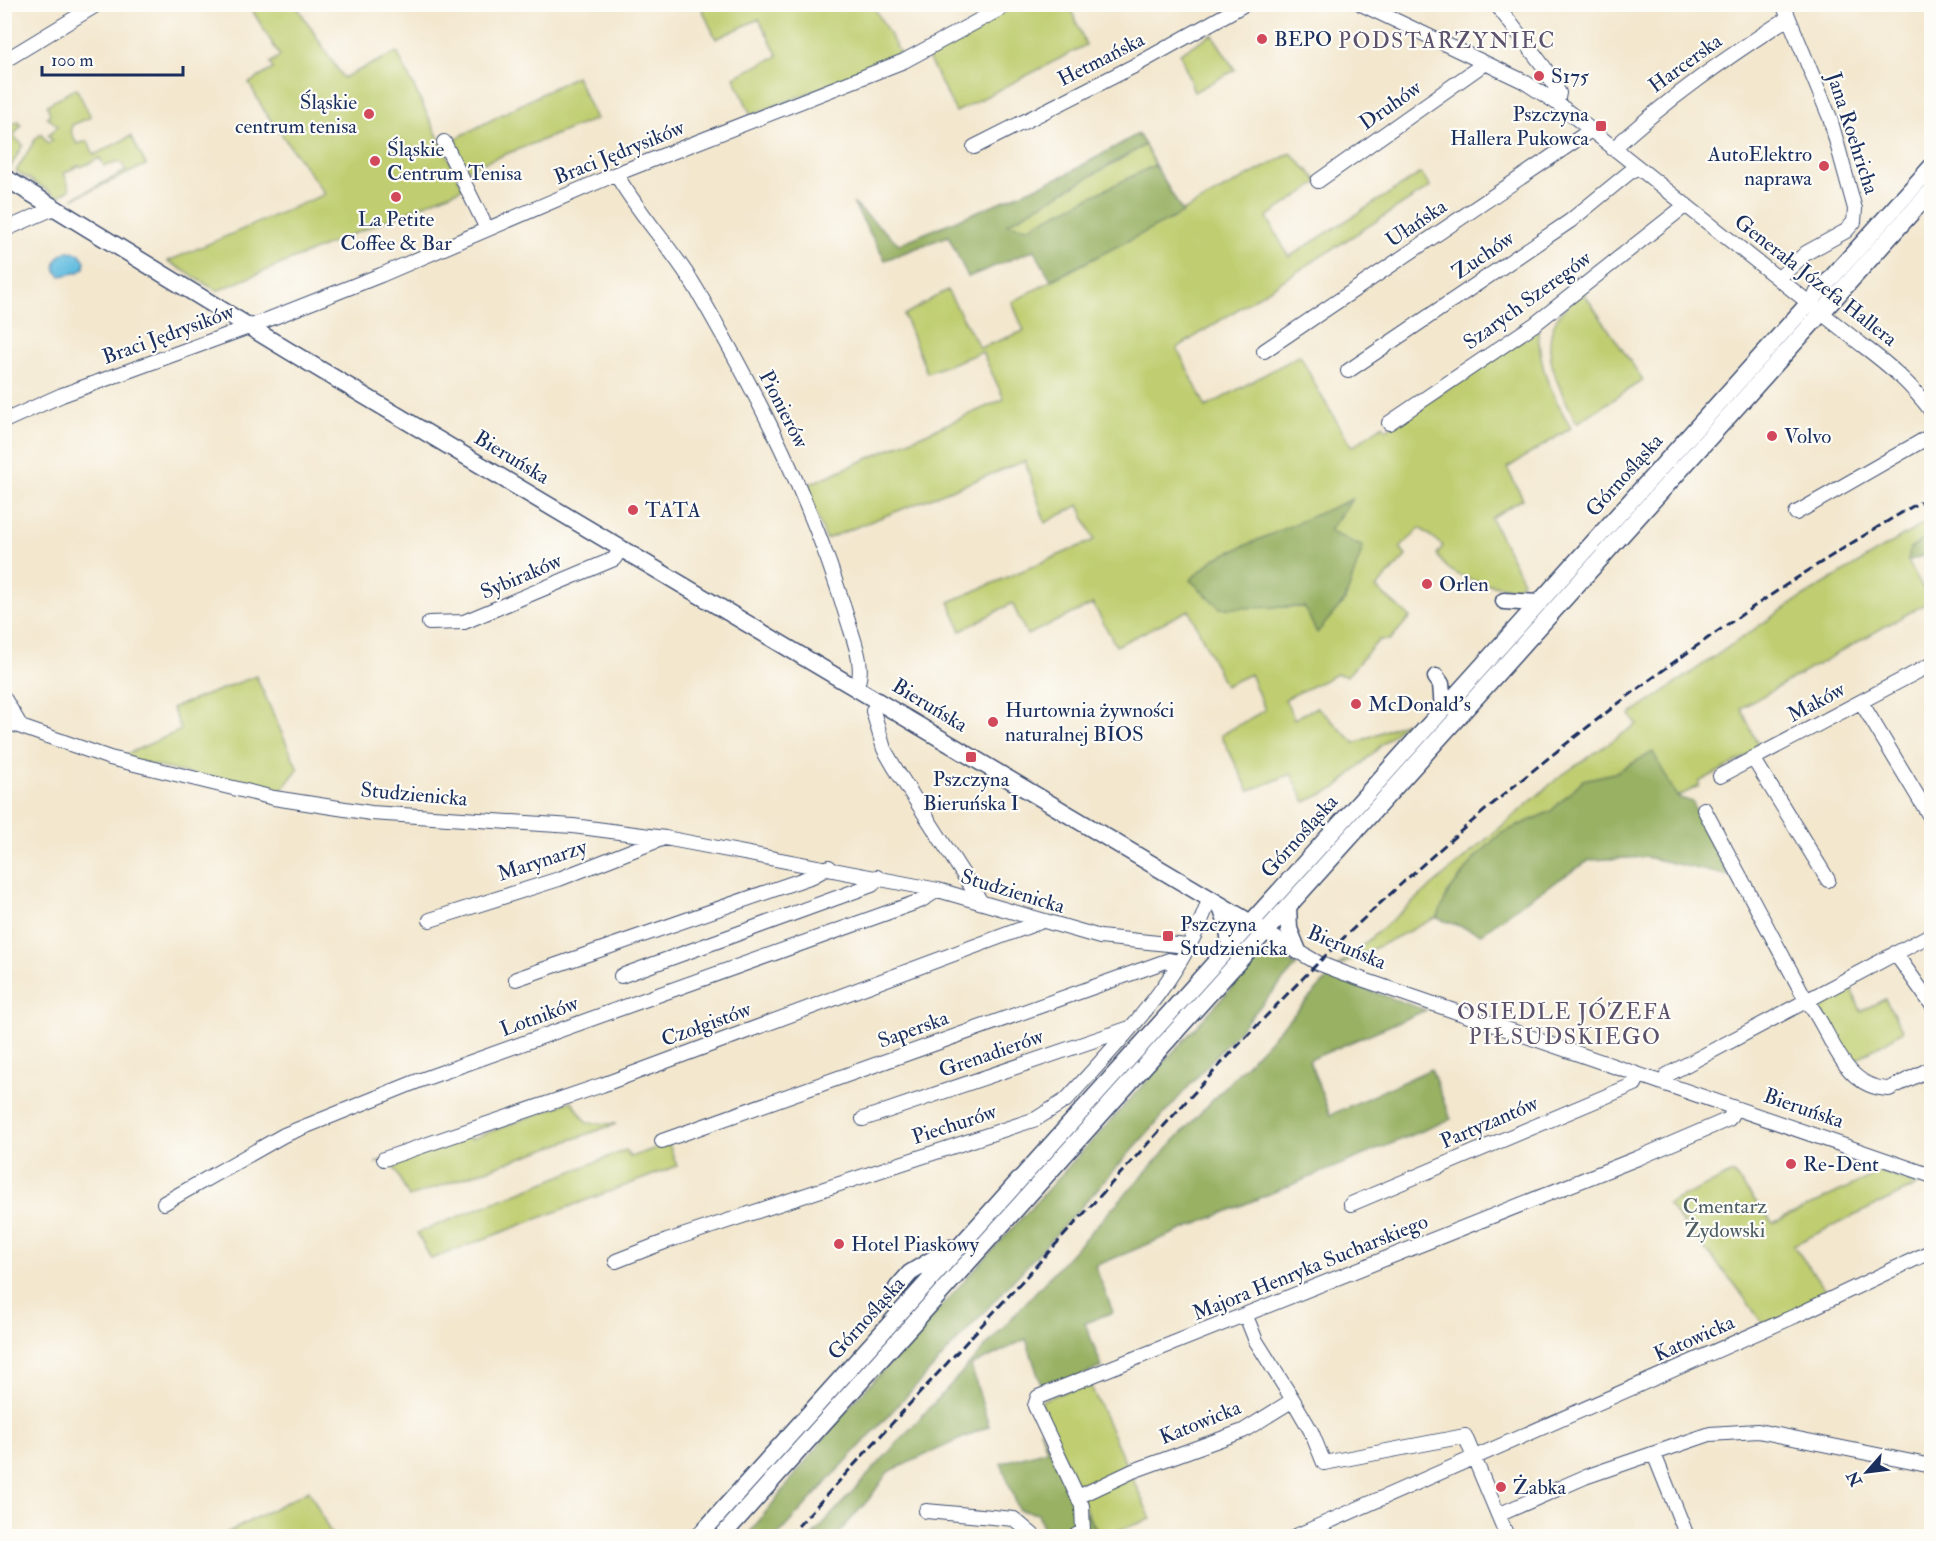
<svg xmlns="http://www.w3.org/2000/svg" width="1936" height="1541" font-family="'IM FELL Double Pica',serif">
<rect width="100%" height="100%" fill="#fdfcf7"/>
<filter id="ink" filterUnits="userSpaceOnUse"><feTurbulence type="fractalNoise" baseFrequency=".0167" numOctaves="2"/><feDisplacementMap in="SourceGraphic" scale="12" xChannelSelector="R" yChannelSelector="G"/><feConvolveMatrix kernelMatrix="1 2 1 2 8 2 1 2 1" color-interpolation-filters="sRGB"/></filter>
<filter id="wash" filterUnits="userSpaceOnUse"><feTurbulence type="fractalNoise" baseFrequency=".008" numOctaves="4" result="noise"/><feDisplacementMap in="SourceGraphic" scale="24" xChannelSelector="R" yChannelSelector="G"/><feGaussianBlur stdDeviation="1.35" result="paint"/><feColorMatrix in="noise" values="0 0 0 0 0 0 0 0 0 0 0 0 0 0 0 0 0 1.4 0 .05"/><feComposite in="paint" operator="in"/></filter>
<g filter="url(#wash)">
<rect width="100%" height="100%" fill="#f3e7ce"/>
<path fill="#c0ce71" stroke="#6e7e68" stroke-width="1.5" d="M261,5H296L343,78L397,52L463,188L217,291L168,261L325,194L265,112L249,83L273,69L270,63L280,56L252,10Z
M700,5H873L902,57L751,115L734,77L778,56L759,19L716,39Z
M1014,5H1069L1086,45L956,112L927,56Z
M1212,34L1235,70L1194,92L1180,53Z
M576,76L596,119L465,170L449,142Z
M76,88L91,117L72,125L71,131L77,144L88,141L94,155L131,136L146,165L72,199L126,171L121,162L104,166L100,158L81,167L80,165L64,173L70,189L58,197L16,171L36,138L41,134L48,144L52,140L48,136L58,126L47,117L50,114L47,105Z
M18,121L21,126L13,136L23,145L10,168L5,164V129Z
M1145,145L1155,165L1027,229L1006,224Z
M1291,153L1319,182L1267,217L1289,257L1421,173L1430,187L1177,348L1206,407L1300,355L1319,392L1352,447L1383,425L1386,430L1538,329C1540,372 1550,391 1571,428L1507,468L1523,499L1491,518L1523,581L1517,589C1490,584 1450,582 1437,554L1443,546L1420,528L1400,548L1406,556L1376,588L1410,617L1390,640H1379L1347,676L1337,674L1285,699L1294,719L1317,707L1355,743L1406,722L1336,788L1305,802L1291,774L1249,791L1221,735L1265,710L1250,674L1225,686L1189,610L1116,646L1093,604L1027,635L1012,603L961,631L949,602L1094,540L1079,505L1045,523L1025,461L826,539L805,486L1004,399L982,352L927,373L904,315L947,290L980,348L1024,331L1012,302Z
M1583,292L1643,380L1577,423C1561,392 1538,353 1557,318C1562,308 1575,299 1583,292Z
M1931,519V546L1908,561L1930,601L1741,708L1760,749L1699,782V786L1337,967L1559,777L1637,724L1630,715L1791,604Z
M256,676L298,769L277,796L120,757L181,730L172,708Z
M1851,988L1861,1011L1885,999L1903,1031L1849,1064L1815,1001Z
M572,1101L587,1123L616,1124L409,1197L390,1160L375,1163L466,1130L471,1139Z
M669,1144L677,1166L431,1259L417,1233L626,1150L630,1157Z
M1882,1171L1918,1185L1793,1245L1830,1296L1765,1327L1736,1286L1667,1204L1733,1173L1773,1223Z
M1089,1382L1151,1519L1102,1536L1090,1519L1040,1401Z
M309,1490L332,1536H221Z"/>
<path fill="#98b163" stroke="#5a7060" stroke-width="1.5" d="M1138,134L1145,145L1007,224L1027,228L1155,165L1183,213L1051,280L1034,250L968,277L948,236L885,260L853,203L899,244L1067,174Z
M1352,499L1329,531L1363,547L1345,600L1317,633L1304,607L1220,608L1190,580L1214,559Z
M1931,534V553L1908,561L1910,549Z
M1653,752L1677,797L1693,802L1697,816L1729,876L1646,857L1590,860L1525,901L1481,934L1437,918L1448,893L1476,857L1500,834L1551,811L1583,780L1614,773Z
M1276,957L1297,965L1083,1205L777,1536H747L843,1414L1256,961Z
M1329,977L1426,1010L1309,1060L1330,1115L1431,1069L1451,1119L1095,1266L1113,1312L1085,1323L1102,1367L1043,1391L1026,1339L971,1366L989,1426L888,1472L869,1499L836,1536H812L1174,1141Z
M1040,1429L1071,1494L1102,1536H1045L1038,1514L1019,1510L1001,1463L1047,1450Z"/>
<path fill="#61bcdf" stroke="#3e769e" stroke-width="1.5" d="M69,251L80,254L85,261L84,268L79,272L61,276L56,271C53,261 60,254 69,251Z"/>
</g>
<g filter="url(#ink)">
<g fill="none" stroke-linecap="round" stroke-linejoin="round">
<g stroke="#3b4b6f" stroke-width="16">
<path id="minor" d="M1361,4L1523,81L1557,103L1862,345C1889,365 1911,384 1932,412
M1496,4L1544,67L1559,93L1557,103
M4,61L98,4
M444,142L487,229
M974,147L1136,65L1245,4
M1613,149C1667,99 1726,58 1788,18
M616,174C640,216 673,249 697,290C758,395 814,505 848,621C854,641 866,669 856,687
M1318,181L1485,63
M4,230L54,208
M1779,278L1806,253L1846,231L1854,222L1855,209L1830,118L1783,4
M1264,351L1591,130
M1348,371L1570,221L1636,167
M4,421L62,395L249,327L381,275L616,174L904,61L1009,4
M1389,423L1535,324L1686,205
M1796,513L1932,435
M429,623L464,622L614,559L621,549
M4,698L20,725
M878,701L873,711L884,749L895,768L981,902
M1861,702L1932,820
M4,721L110,758L274,798L371,813L573,826L665,838L938,890L1100,937L1187,946
M1753,758L1828,880
M1720,776L1932,664
M1704,809L1806,1000C1832,1030 1840,1088 1889,1089L1932,1068
M430,920L559,879L664,838
M1265,932L1318,963L1344,973L1932,1176
M1895,953L1932,1005
M621,976L872,885L877,877
M516,979L813,876L829,867
M1664,1084L1667,1075L1932,934
M863,1119L1130,1028
M662,1141L1169,960L1179,962
M384,1159L602,1085L1040,922
M164,1203L284,1135L418,1081L920,901L938,890
M1351,1204L1635,1084L1639,1075
M616,1261L667,1241L1036,1119L1066,1100C1122,1038 1182,980 1209,900
M1246,1316L1256,1341L1293,1400
M1654,1454L1687,1536
M1078,1497L1133,1471L1243,1431L1293,1400L1311,1431L1324,1463L1465,1436L1507,1536
M926,1511L1014,1519L1034,1536
M1498,1515L1585,1477L1710,1434L1758,1431L1932,1466
M1075,1536L1083,1531L1082,1506L1035,1406L1038,1397L1638,1158L1729,1119L1735,1108
M1296,1536L1795,1316L1932,1251
M1742,1536H1750"/>
</g>
<g stroke="#3b4b6f" stroke-width="19">
<path id="major" d="M4,177L289,351L1259,928
M1504,601L1539,603
M1436,677L1441,684L1443,709
M1288,906L1289,929L1298,951
M1221,907L1228,927L1230,947
M897,1288L910,1273L951,1248
M699,1536L1932,166
M722,1536L1932,190"/>
</g>
<use href="#minor" stroke="#fff" stroke-width="14"/>
<use href="#major" stroke="#fff" stroke-width="16"/>
<path stroke="#1b2f5e" stroke-width="3" stroke-dasharray="9 4.5" stroke-linecap="butt" d="M789,1536C896,1419 1003,1302 1110,1185C1203,1083 1295,980 1398,887C1561,738 1740,606 1932,495"/>
</g>
</g>
<g fill="#d1495b" stroke="#fdfcf7" stroke-width="2">
<circle cx="1262" cy="39" r="6"/>
<circle cx="1539" cy="76" r="6"/>
<circle cx="369" cy="114" r="6"/>
<rect x="1595" y="120" width="12" height="12" rx="3"/>
<circle cx="375" cy="161" r="6"/>
<circle cx="1824" cy="166" r="6"/>
<circle cx="396" cy="197" r="6"/>
<circle cx="1772" cy="436" r="6"/>
<circle cx="633" cy="510" r="6"/>
<circle cx="1427" cy="584" r="6"/>
<circle cx="1356" cy="704" r="6"/>
<circle cx="993" cy="722" r="6"/>
<rect x="965" y="751" width="12" height="12" rx="3"/>
<rect x="1162" y="930" width="12" height="12" rx="3"/>
<circle cx="1791" cy="1164" r="6"/>
<circle cx="839" cy="1244" r="6"/>
<circle cx="1501" cy="1487" r="6"/>
</g>
<g text-anchor="middle" stroke-width="4.5" stroke-linejoin="round" paint-order="stroke">
<g font-size="21" fill="#1b2f5e" stroke="#fdfcf7" text-anchor="start">
<text x="1274" y="46">BEPO</text>
<text x="1551" y="83">S175</text>
<text x="357" y="109" text-anchor="end">Śląskie<tspan x="357" dy="24">centrum tenisa</tspan></text>
<text x="1589" y="121" text-anchor="end">Pszczyna<tspan x="1589" dy="24">Hallera Pukowca</tspan></text>
<text x="387" y="156">Śląskie<tspan x="387" dy="24">Centrum Tenisa</tspan></text>
<text x="1812" y="161" text-anchor="end">AutoElektro<tspan x="1812" dy="24">naprawa</tspan></text>
<text x="396" y="226" text-anchor="middle">La Petite<tspan x="396" dy="24">Coffee &amp; Bar</tspan></text>
<text x="1784" y="443">Volvo</text>
<text x="645" y="517">TATA</text>
<text x="1439" y="591">Orlen</text>
<text x="1368" y="711">McDonald's</text>
<text x="1005" y="717">Hurtownia żywności<tspan x="1005" dy="24">naturalnej BIOS</tspan></text>
<text x="971" y="786" text-anchor="middle">Pszczyna<tspan x="971" dy="24">Bieruńska I</tspan></text>
<text x="1180" y="931">Pszczyna<tspan x="1180" dy="24">Studzienicka</tspan></text>
<text x="1803" y="1171">Re-Dent</text>
<text x="851" y="1251">Hotel Piaskowy</text>
<text x="1513" y="1494">Żabka</text>
</g>
<g font-size="21" fill="#1b2f5e" stroke="#fdfcf7">
<text transform="translate(1101 59) rotate(-27)" y="7">Hetmańska</text>
<text transform="translate(1685 63) rotate(-36)" y="7">Harcerska</text>
<text transform="translate(1390 105) rotate(-35)" y="7">Druhów</text>
<text transform="translate(1853 133) rotate(72)" y="7">Jana Roehricha</text>
<text transform="translate(619 152) rotate(-22)" y="7">Braci Jędrysików</text>
<text transform="translate(1416 223) rotate(-34)" y="7">Ułańska</text>
<text transform="translate(1483 255) rotate(-34)" y="7">Zuchów</text>
<text transform="translate(1816 280) rotate(38)" y="7">Generała Józefa Hallera</text>
<text transform="translate(1527 300) rotate(-36)" y="7">Szarych Szeregów</text>
<text transform="translate(168 334) rotate(-20)" y="7">Braci Jędrysików</text>
<text transform="translate(784 409) rotate(63)" y="7">Pionierów</text>
<text transform="translate(512 457) rotate(31)" y="7">Bieruńska</text>
<text transform="translate(1624 475) rotate(-48)" y="7">Górnośląska</text>
<text transform="translate(521 576) rotate(-23)" y="7">Sybiraków</text>
<text transform="translate(1816 702) rotate(-28)" y="7">Maków</text>
<text transform="translate(930 705) rotate(31)" y="7">Bieruńska</text>
<text transform="translate(414 794) rotate(5)" y="7">Studzienicka</text>
<text transform="translate(1299 836) rotate(-48)" y="7">Górnośląska</text>
<text transform="translate(542 860) rotate(-18)" y="7">Marynarzy</text>
<text transform="translate(1013 891) rotate(17)" y="7">Studzienicka</text>
<text transform="translate(1347 947) rotate(23)" y="7">Bieruńska</text>
<text transform="translate(539 1016) rotate(-20)" y="7">Lotników</text>
<text transform="translate(706 1024) rotate(-20)" y="7">Czołgistów</text>
<text transform="translate(913 1029) rotate(-20)" y="7">Saperska</text>
<text transform="translate(991 1053) rotate(-19)" y="7">Grenadierów</text>
<text transform="translate(1804 1108) rotate(19)" y="7">Bieruńska</text>
<text transform="translate(1489 1122) rotate(-23)" y="7">Partyzantów</text>
<text transform="translate(954 1124) rotate(-18)" y="7">Piechurów</text>
<text transform="translate(1310 1267) rotate(-22)" y="7">Majora Henryka Sucharskiego</text>
<text transform="translate(866 1318) rotate(-48)" y="7">Górnośląska</text>
<text transform="translate(1694 1338) rotate(-24)" y="7">Katowicka</text>
<text transform="translate(1200 1422) rotate(-22)" y="7">Katowicka</text>
</g>
<g font-size="21" fill="#4d5f64" stroke="#fdfcf7">
<text x="1725" y="1213">Cmentarz<tspan x="1725" dy="24">Żydowski</tspan></text>
</g>
<g font-size="22" letter-spacing="1.5" fill="#5d526e" stroke="#fdfcf7">
<text x="1447" y="48">PODSTARZYNIEC</text>
<text x="1565" y="1019">OSIEDLE JÓZEFA<tspan x="1565" dy="25">PIŁSUDSKIEGO</tspan></text>
</g>
</g>
<rect width="1936" height="1541" fill="none" stroke="#fdfcf7" stroke-width="24"/>
<g transform="translate(1867 1472) rotate(242)" stroke="#fdfcf7" stroke-width="4.5" paint-order="stroke">
<path d="M0-4.5L10 22L0 15L-10 22Z" fill="#1b2f5e"/>
<text y="-9" font-size="16" font-weight="bold" text-anchor="middle" fill="#1b2f5e">N</text>
</g>
<path d="M42 66v9h141v-9" fill="none" stroke="#1b2f5e" stroke-width="3"/>
<text x="51" y="66" font-size="18" fill="#1b2f5e" stroke="#fdfcf7" stroke-width="4.5" paint-order="stroke">100 m</text>
</svg>
